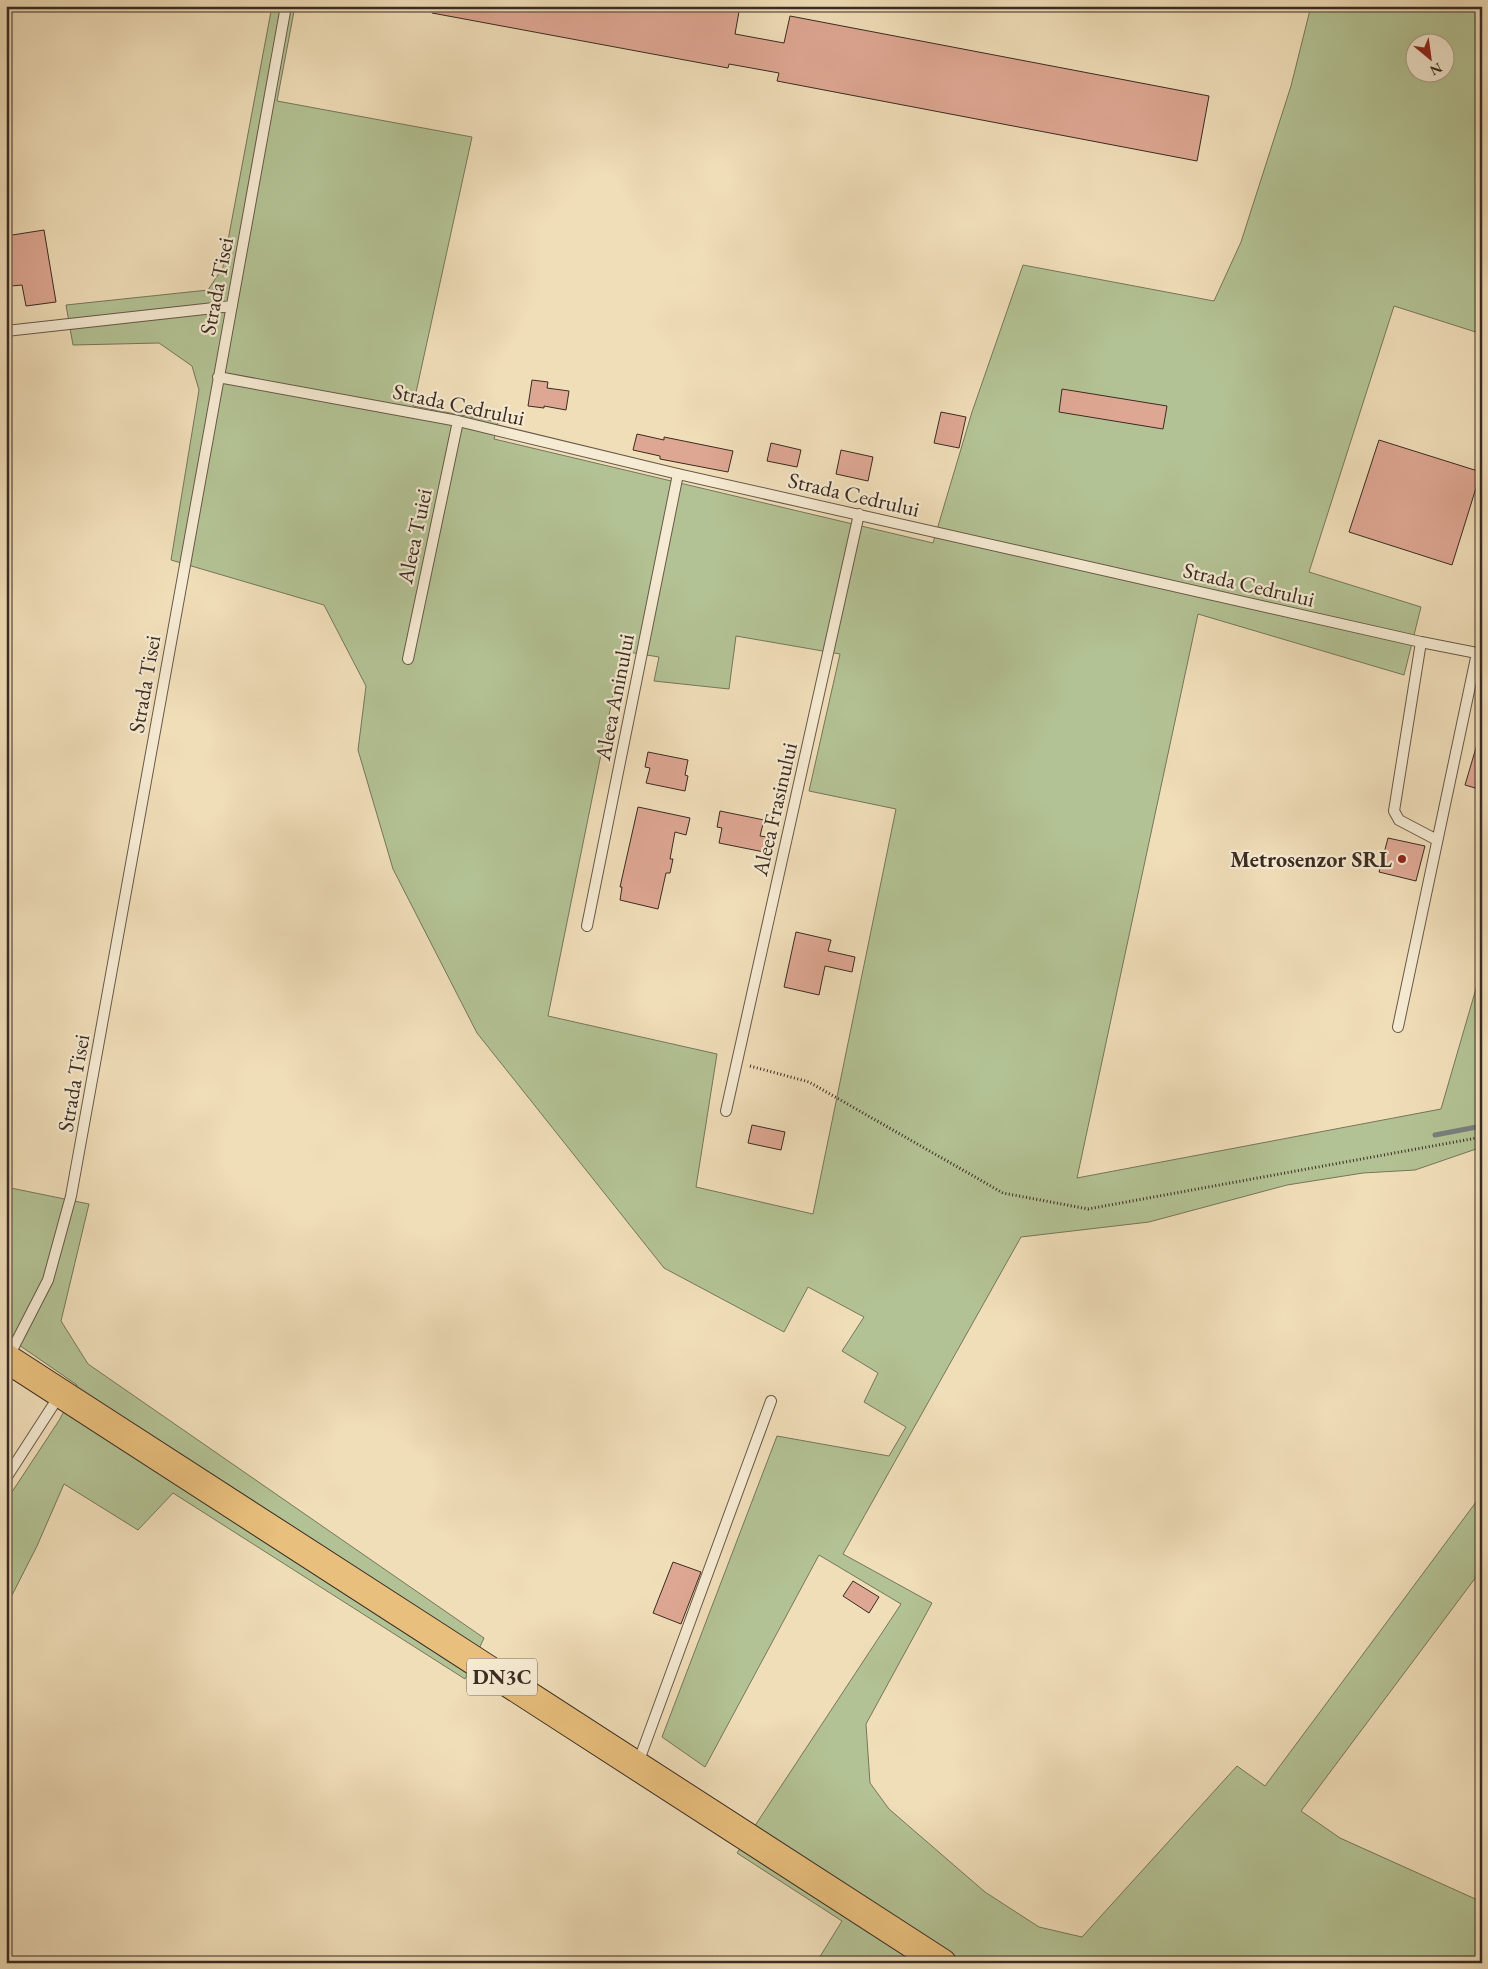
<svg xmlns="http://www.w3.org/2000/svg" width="1488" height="1969" font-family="'EB Garamond',serif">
<rect width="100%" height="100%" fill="#f0deb9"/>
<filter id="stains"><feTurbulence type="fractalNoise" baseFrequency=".004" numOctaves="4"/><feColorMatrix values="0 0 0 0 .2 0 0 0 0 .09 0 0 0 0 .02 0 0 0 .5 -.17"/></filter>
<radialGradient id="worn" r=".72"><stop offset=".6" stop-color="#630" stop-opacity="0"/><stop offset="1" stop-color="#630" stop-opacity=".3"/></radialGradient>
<path fill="#b3c294" stroke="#76765b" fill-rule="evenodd" d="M272,6H295L277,101L472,137L413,406L498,422L494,439L933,543L972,412L1023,265L1214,301L1241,242L1291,86L1311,6H1482V334L1394,306L1309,572L1421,607L1404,675L1198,614L1077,1178L1441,1109L1482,968V1147L1415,1170L1363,1173L1287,1185L1149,1222L1021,1237L843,1554L932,1603L866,1724L870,1783L889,1809L985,1892L1039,1927L1082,1937L1237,1766L1265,1786L1482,1494V1569L1301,1811L1340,1838L1482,1902V1963H816L842,1921L737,1853L901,1604L819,1555L705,1767L662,1737L777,1436L889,1456L906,1427L864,1402L878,1373L842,1351L864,1317L808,1287L784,1332L664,1268L477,1033L393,869L358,750L366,686L324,605L171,560L199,390L192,366L159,343L73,345L66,305L208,290L223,267ZM1416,42H1446V72H1416ZM736,636L840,654L809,791L896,809L813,1214L696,1187L717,1054L548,1016L622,651L659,657L654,681L729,689Z
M6,1187L89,1204L61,1321L88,1364L484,1638L465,1679L173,1493L138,1530L64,1484L37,1546L6,1607V1501L60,1419L77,1385L6,1336Z"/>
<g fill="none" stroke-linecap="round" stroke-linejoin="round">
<path stroke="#78807e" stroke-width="5" d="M1435,1135L1482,1126"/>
</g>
<path fill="#dea793" stroke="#3a2b22" d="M433,6H740L735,34L784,43L790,16L1209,96L1197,161L777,81L779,73L729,64L728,68L432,13Z
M44,230L56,302L26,306L22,285L11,286L6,253V236Z
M532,380L548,382L547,388L569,391L566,410L544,406V408L528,406Z
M1062,389L1167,406L1163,429L1059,412Z
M941,412L966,417L959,448L934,443Z
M637,434L664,440V437L733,451L728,472L660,459V456L633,450Z
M1379,440L1481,472L1452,565L1349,532Z
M771,443L801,450L797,467L767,461Z
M841,450L873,457L868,481L836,474Z
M1478,741L1482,742V790L1465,785Z
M648,752L688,760L685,775L688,776L685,791L646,783L650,768L645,767Z
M638,807L690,818L686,835L675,832L670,859H673L670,873H666L658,909L620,900L622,887H620Z
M720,811L764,820L760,836L767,837L764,852L719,843L722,828L717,827Z
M1388,838L1425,846L1416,881L1379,872Z
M796,932L831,940L828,951L855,957L852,972L825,966L819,995L784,987Z
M752,1125L785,1132L781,1150L748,1143Z
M673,1562L701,1572L681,1624L653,1613Z
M853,1581L879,1597L869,1613L843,1596Z"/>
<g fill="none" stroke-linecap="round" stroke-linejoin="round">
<g stroke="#685848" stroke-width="12">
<path id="service" d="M6,331L232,306
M218,377L458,421L678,474L1421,642L1482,654
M1421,642L1394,811L1399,820L1437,840
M408,659L458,421
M587,926L678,474
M1398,1027L1477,653
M726,1111L859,514
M8,1358L48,1280L71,1196L286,6
M6,1478L61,1393
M638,1763L771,1401"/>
</g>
<g stroke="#3a2b22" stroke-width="30">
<path id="primary" d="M6,1358L942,1963"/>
</g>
<path stroke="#3a2b22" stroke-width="3" stroke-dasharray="1 2.5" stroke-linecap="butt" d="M750,1066L809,1082L1003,1193L1088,1209L1482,1137"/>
<use href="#service" stroke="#f5ead2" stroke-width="10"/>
<use href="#primary" stroke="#e8bf7c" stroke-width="28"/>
</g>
<circle fill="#8f2418" stroke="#f5ead2" stroke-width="2" cx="1402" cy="859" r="5"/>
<g text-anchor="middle" stroke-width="4.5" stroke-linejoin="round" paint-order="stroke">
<rect fill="#f5ead2" stroke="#726457" stroke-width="1" x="467" y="1658.5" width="70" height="37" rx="4"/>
<g font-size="21" font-weight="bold" fill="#3a2b22">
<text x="502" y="1684">DN3C</text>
</g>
<g font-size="22" fill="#3a2b22" stroke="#f5ead2">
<text transform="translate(216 286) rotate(-79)" y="8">Strada Tisei</text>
<text transform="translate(459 404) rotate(12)" y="8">Strada Cedrului</text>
<text transform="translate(854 494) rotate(13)" y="8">Strada Cedrului</text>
<text transform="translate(414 536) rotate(-78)" y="8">Aleea Tuiei</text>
<text transform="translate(1249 584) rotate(13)" y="8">Strada Cedrului</text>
<text transform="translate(144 684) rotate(-80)" y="8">Strada Tisei</text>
<text transform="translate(614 697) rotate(-79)" y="8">Aleea Aninului</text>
<text transform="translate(774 809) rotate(-77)" y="8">Aleea Frasinului</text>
<text transform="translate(73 1083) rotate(-80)" y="8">Strada Tisei</text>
</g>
<g font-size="22" font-weight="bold" fill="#3a2b22" stroke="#f5ead2" text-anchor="end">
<text x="1392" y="867">Metrosenzor SRL</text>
</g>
</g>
<rect width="1488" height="1969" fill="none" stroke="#f0deb9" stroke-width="25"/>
<rect x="8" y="8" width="1473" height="1954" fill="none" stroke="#3a2b22" stroke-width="2.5"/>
<rect x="12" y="12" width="1463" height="1944" fill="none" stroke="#3a2b22"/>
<g transform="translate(1430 58) rotate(151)"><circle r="24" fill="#f5ead2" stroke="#aa9e8c"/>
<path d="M0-4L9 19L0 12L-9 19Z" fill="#8f2418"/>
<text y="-8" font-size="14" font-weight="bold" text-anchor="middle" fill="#3a2b22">N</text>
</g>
<rect width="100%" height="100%" filter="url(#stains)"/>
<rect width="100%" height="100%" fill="url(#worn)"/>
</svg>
